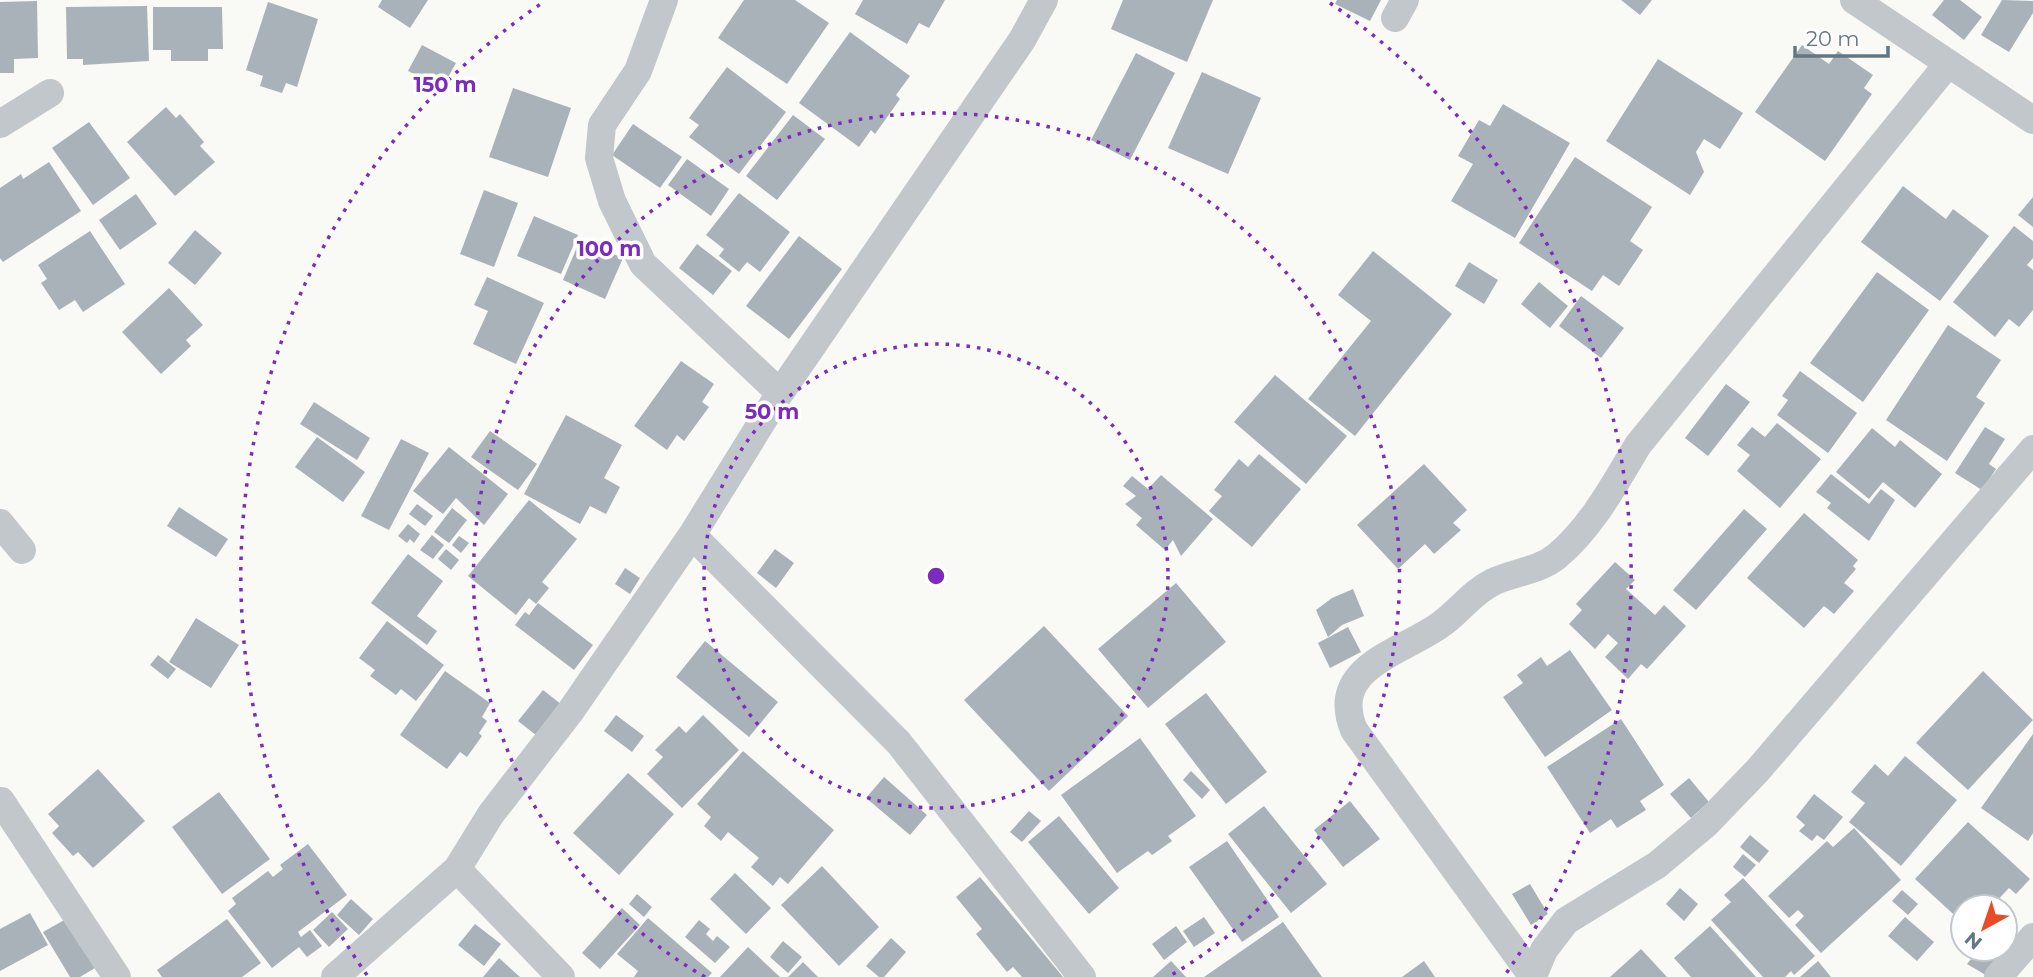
<svg xmlns="http://www.w3.org/2000/svg" width="2033" height="977" font-family="Montserrat,sans-serif">
<rect width="100%" height="100%" fill="#f9f9f6"/>
<path fill="#a9b2b9" d="M382,0H428L410,28L378,7Z
M744,0H795L829,23L787,84L718,38Z
M863,0H945L929,28L919,23L907,44L855,14Z
M1123,0H1213L1187,62L1111,29Z
M1337,0H1381L1370,21L1335,4Z
M1621,0H1652L1640,15Z
M1944,0H1960L1982,17L1964,40L1932,15Z
M2002,0L2033,1V13L2009,52L1981,35Z
M37,1L38,58L14,59V73H0V2Z
M268,2L318,19L297,87L286,83L282,93L260,86L263,76L246,70Z
M147,6L149,61L83,65V59H67L66,7Z
M153,7H222L223,49H208V61H171V50H153Z
M850,32L910,76L896,95L900,99L875,134L871,130L859,147L799,103Z
M422,45L456,63L442,88L408,71Z
M1802,45L1829,64L1838,51L1873,75L1864,88L1872,94L1825,161L1755,112Z
M1136,53L1175,73L1130,160L1091,140Z
M1658,59L1743,113L1720,149L1704,139L1696,152L1704,172L1690,195L1606,141Z
M727,67L786,112L739,174L689,137L699,125L689,118Z
M1202,72L1261,98L1228,174L1168,148Z
M513,88L571,108L548,177L489,157Z
M1503,104L1570,143L1515,238L1451,201L1473,164L1458,156L1479,120L1490,126Z
M166,107L176,118L180,114L204,142L200,146L215,162L175,196L127,142Z
M793,115L825,139L777,200L746,176Z
M89,122L130,178L93,205L52,148Z
M633,124L682,157L660,188L612,155Z
M1575,157L1652,207L1630,241L1643,250L1619,286L1603,275L1592,291L1519,243Z
M687,159L729,189L711,216L668,185Z
M49,162L81,211L3,262L0,258V188L21,174L23,179Z
M1903,186L1946,219L1953,209L1989,236L1940,301L1861,242Z
M484,190L518,203L494,267L460,254Z
M739,193L790,232L760,272L747,262L739,272L719,256L724,249L706,235Z
M136,194L157,224L120,250L99,220Z
M2033,197V227L2018,215Z
M534,216L578,235L561,274L517,256Z
M2014,226L2033,241V258L2027,265L2033,270V310L2019,327L2009,319L1995,337L1953,302Z
M195,230L222,253L195,285L168,263Z
M90,231L125,284L83,312L75,300L59,310L41,283L47,279L38,265Z
M799,236L842,269L789,339L746,306Z
M580,240L623,258L605,299L563,280Z
M697,244L732,271L713,295L679,268Z
M1373,251L1452,314L1355,436L1308,399L1371,321L1338,295Z
M1469,262L1498,280L1484,304L1455,286Z
M1877,272L1929,310L1863,402L1810,363Z
M487,277L544,303L516,364L473,344L488,311L474,305Z
M1539,282L1568,306L1550,328L1521,304Z
M169,288L203,325L186,340L191,346L161,374L122,332Z
M1581,296L1624,328L1601,358L1559,326Z
M1948,325L2001,360L1976,397L1985,403L1947,461L1886,420Z
M681,361L714,384L702,402L709,407L684,441L677,435L667,450L634,426Z
M1800,371L1857,413L1828,453L1777,415L1788,400L1782,396Z
M1275,375L1347,436L1306,484L1234,422Z
M1726,384L1750,402L1708,456L1685,438Z
M314,402L370,438L357,460L300,424Z
M566,415L622,445L604,478L620,487L606,514L590,506L580,524L524,494Z
M1777,423L1821,459L1780,508L1737,471L1750,455L1737,445L1752,427L1765,437Z
M1985,427L2005,439L1989,464L1996,469L1982,490L1955,473Z
M1872,428L1895,447L1900,440L1942,474L1915,508L1883,482L1869,499L1836,472Z
M490,431L537,464L518,490L471,457Z
M317,437L365,472L343,502L295,467Z
M401,439L429,453L389,530L361,516Z
M449,447L508,494L484,525L456,498L443,514L413,491Z
M1259,454L1301,489L1252,547L1209,511L1222,496L1214,490L1239,459L1248,467Z
M1424,464L1467,510L1453,523L1461,530L1434,554L1425,544L1398,569L1357,525Z
M1831,474L1869,504L1881,489L1895,500L1869,541L1827,508L1831,503L1816,492Z
M1161,475L1213,519L1181,556L1173,540L1165,550L1136,525L1142,518L1125,504L1136,496L1123,486L1132,476L1148,489Z
M529,500L577,539L542,582L549,588L536,604L529,598L516,615L468,576Z
M417,504L433,516L425,526L409,514Z
M179,507L228,539L216,557L167,526Z
M452,508L467,520L449,543L434,532Z
M1744,509L1767,529L1696,610L1673,590Z
M1804,513L1858,560L1853,566L1856,569L1844,583L1854,591L1834,614L1824,606L1804,628L1747,578Z
M408,524L420,534L414,543L410,539L407,543L398,536Z
M432,535L444,545L433,559L420,550Z
M459,536L469,543L461,553L452,545Z
M446,549L459,560L451,570L438,559Z
M775,549L794,563L776,588L757,573Z
M408,554L443,581L417,616L437,631L427,645L371,603Z
M1615,562L1635,580L1626,589L1655,615L1664,605L1686,626L1647,669L1641,664L1628,679L1605,657L1618,643L1608,634L1595,649L1569,624L1582,610L1576,604Z
M625,568L640,578L630,594L615,584Z
M1176,583L1226,642L1148,708L1098,649Z
M1353,589L1364,616L1342,625L1328,637L1316,610L1332,598Z
M538,603L593,645L574,670L515,625L525,612L529,615Z
M196,618L239,645L211,688L169,662Z
M387,621L444,665L416,701L401,689L396,695L370,676L375,670L359,658Z
M1044,626L1128,716L1049,791L964,700Z
M1348,627L1361,652L1330,668L1318,643Z
M705,641L778,702L749,737L676,677Z
M1570,650L1612,710L1545,757L1503,697L1523,683L1517,675L1541,657L1547,666Z
M158,655L176,669L168,679L150,665Z
M445,671L490,703L482,717L487,721L479,733L482,736L467,757L460,752L447,769L400,735Z
M1983,671L2033,720L1968,790L1916,743Z
M543,690L566,708L541,739L518,721Z
M1206,693L1267,772L1226,804L1165,724Z
M616,715L644,736L632,752L604,731Z
M703,715L739,750L682,808L647,774L663,757L655,750L679,726L686,733Z
M1621,719L1664,785L1640,801L1646,810L1617,828L1611,819L1590,833L1547,767Z
M2033,734V833L2028,841L1981,808Z
M1140,738L1196,816L1168,836L1172,841L1152,855L1148,851L1117,873L1061,795Z
M743,751L834,830L788,884L780,877L773,886L751,867L759,858L728,832L721,841L704,826L711,817L697,804Z
M1905,756L1957,800L1901,866L1849,822L1865,803L1851,792L1875,764L1888,776Z
M98,769L145,821L93,868L78,852L73,856L52,833L59,826L48,814Z
M1191,771L1210,790L1202,799L1183,780Z
M628,773L674,814L619,875L573,833Z
M884,777L927,815L910,835L866,798Z
M1689,778L1709,802L1691,818L1670,794Z
M219,792L270,859L222,894L172,827Z
M1814,794L1843,817L1824,840L1817,835L1812,841L1799,831L1805,825L1796,817Z
M1350,801L1380,839L1343,867L1314,830Z
M1264,806L1327,884L1291,913L1228,834Z
M1029,811L1041,821L1022,842L1010,832Z
M1059,816L1119,888L1089,914L1028,842Z
M1968,822L2030,879L2016,894L2009,888L1991,907H1963V923L1915,879Z
M1854,828L1901,880L1821,953L1795,925L1804,916L1798,910L1789,918L1768,896L1827,841L1833,847Z
M1750,835L1769,851L1759,863L1740,847Z
M1227,841L1279,917L1242,942L1189,867Z
M308,844L347,895L298,932L301,937L310,930L322,946L307,957L299,947L272,968L228,911L236,904L232,898L268,871L273,877L283,869L280,865Z
M1743,854L1756,865L1745,877L1733,867Z
M822,866L879,927L839,966L781,905Z
M735,873L771,908L746,934L710,899Z
M980,877L1063,977H1022L1013,967L1007,972L976,934L982,929L956,897Z
M1743,878L1815,956L1794,975L1791,971L1785,977H1763L1711,920L1731,902L1724,895Z
M1530,884L1548,914L1531,925L1512,894Z
M1680,888L1698,904L1684,921L1666,904Z
M1902,890L1918,904L1908,915L1892,901Z
M637,894L652,907L644,917L629,904Z
M351,899L373,919L359,935L337,915Z
M622,908L640,925L600,969L582,953Z
M332,912L348,929L329,947L313,930Z
M30,913L48,945L0,971V929Z
M1204,917L1215,933L1194,947L1183,931Z
M1905,917L1934,942L1917,961L1888,936Z
M648,918L712,973L708,977H634L638,971L617,954Z
M66,919L95,968L80,977H70L43,932Z
M227,919L261,963L242,977H162L157,970Z
M699,920L710,929L706,934L713,941L717,936L730,947L715,963L685,937Z
M1283,922L1322,977H1204Z
M475,924L501,944L484,966L458,945Z
M1176,926L1187,942L1164,960L1152,944Z
M1710,926L1756,977H1691L1674,958Z
M891,938L906,952L884,977H879L866,966Z
M783,941L802,957L788,973L770,957Z
M748,947L780,977H720Z
M1641,949L1667,977H1610Z
M1979,949L1999,964L1989,977L1967,964Z
M499,958L520,977H483Z
M1171,961L1186,977H1153Z
M1424,961L1435,977H1402Z
M1818,961L1831,977H1800Z
M803,962L818,977H788Z"/>
<g fill="none" stroke-linecap="round" stroke-linejoin="round">
<path stroke="#c2c7cb" stroke-width="28" d="M664,0L638,71L602,125L599,158L612,201L643,264L780,393
M1854,0L2033,120
M1395,18L1405,0
M0,124L50,93
M0,523L22,550
M692,535L899,743L1082,977
M1,801L117,977
M457,869L561,977
M1533,976L1544,950L1566,921L1657,865L1706,824L1758,770L2033,449
M335,977L457,869L491,814L570,712L692,535L780,393L1022,40L1044,0
M1533,977L1354,730C1328,667 1401,653 1440,625C1460,611 1471,593 1493,582C1514,572 1539,571 1557,556C1592,527 1615,483 1638,445L1947,65
M1998,977L2033,937"/>
</g>
<g fill="none" stroke="#7b2cbf" stroke-width="3.5" stroke-dasharray="3.5 7">
<circle cx="936" cy="576" r="232"/>
<path d="M705 977A463 463 0 1 1 1168 977"/>
<path d="M367 975A695 695 0 0 1 542 3M1330 3A695 695 0 0 1 1505 975"/>
</g>
<circle cx="936" cy="576" r="10" fill="#7b2cbf" stroke="#fff" stroke-width="3.5"/>
<g font-size="21" text-anchor="middle" font-weight="bold" fill="#7b2cbf" stroke="#fff" stroke-width="7" stroke-linejoin="round" paint-order="stroke">
<text x="445" y="92">150 m</text>
<text x="609" y="256">100 m</text>
<text x="772" y="419">50 m</text>
</g>
<g transform="translate(1984 928) rotate(220)"><circle r="33" fill="#ffffff" stroke="#c1c8cd" stroke-width="2"/>
<path d="M0-5L12 26L0 18L-12 26Z" fill="#e94b26"/>
<text y="-10" font-size="19" font-weight="bold" text-anchor="middle" fill="#637683">N</text>
</g>
<path d="M1795 46v10h93v-10" fill="none" stroke="#637683" stroke-width="3.5"/>
<text x="1806" y="46" font-size="21" fill="#637683" stroke="#ffffff" stroke-width="5" paint-order="stroke">20 m</text>
</svg>
